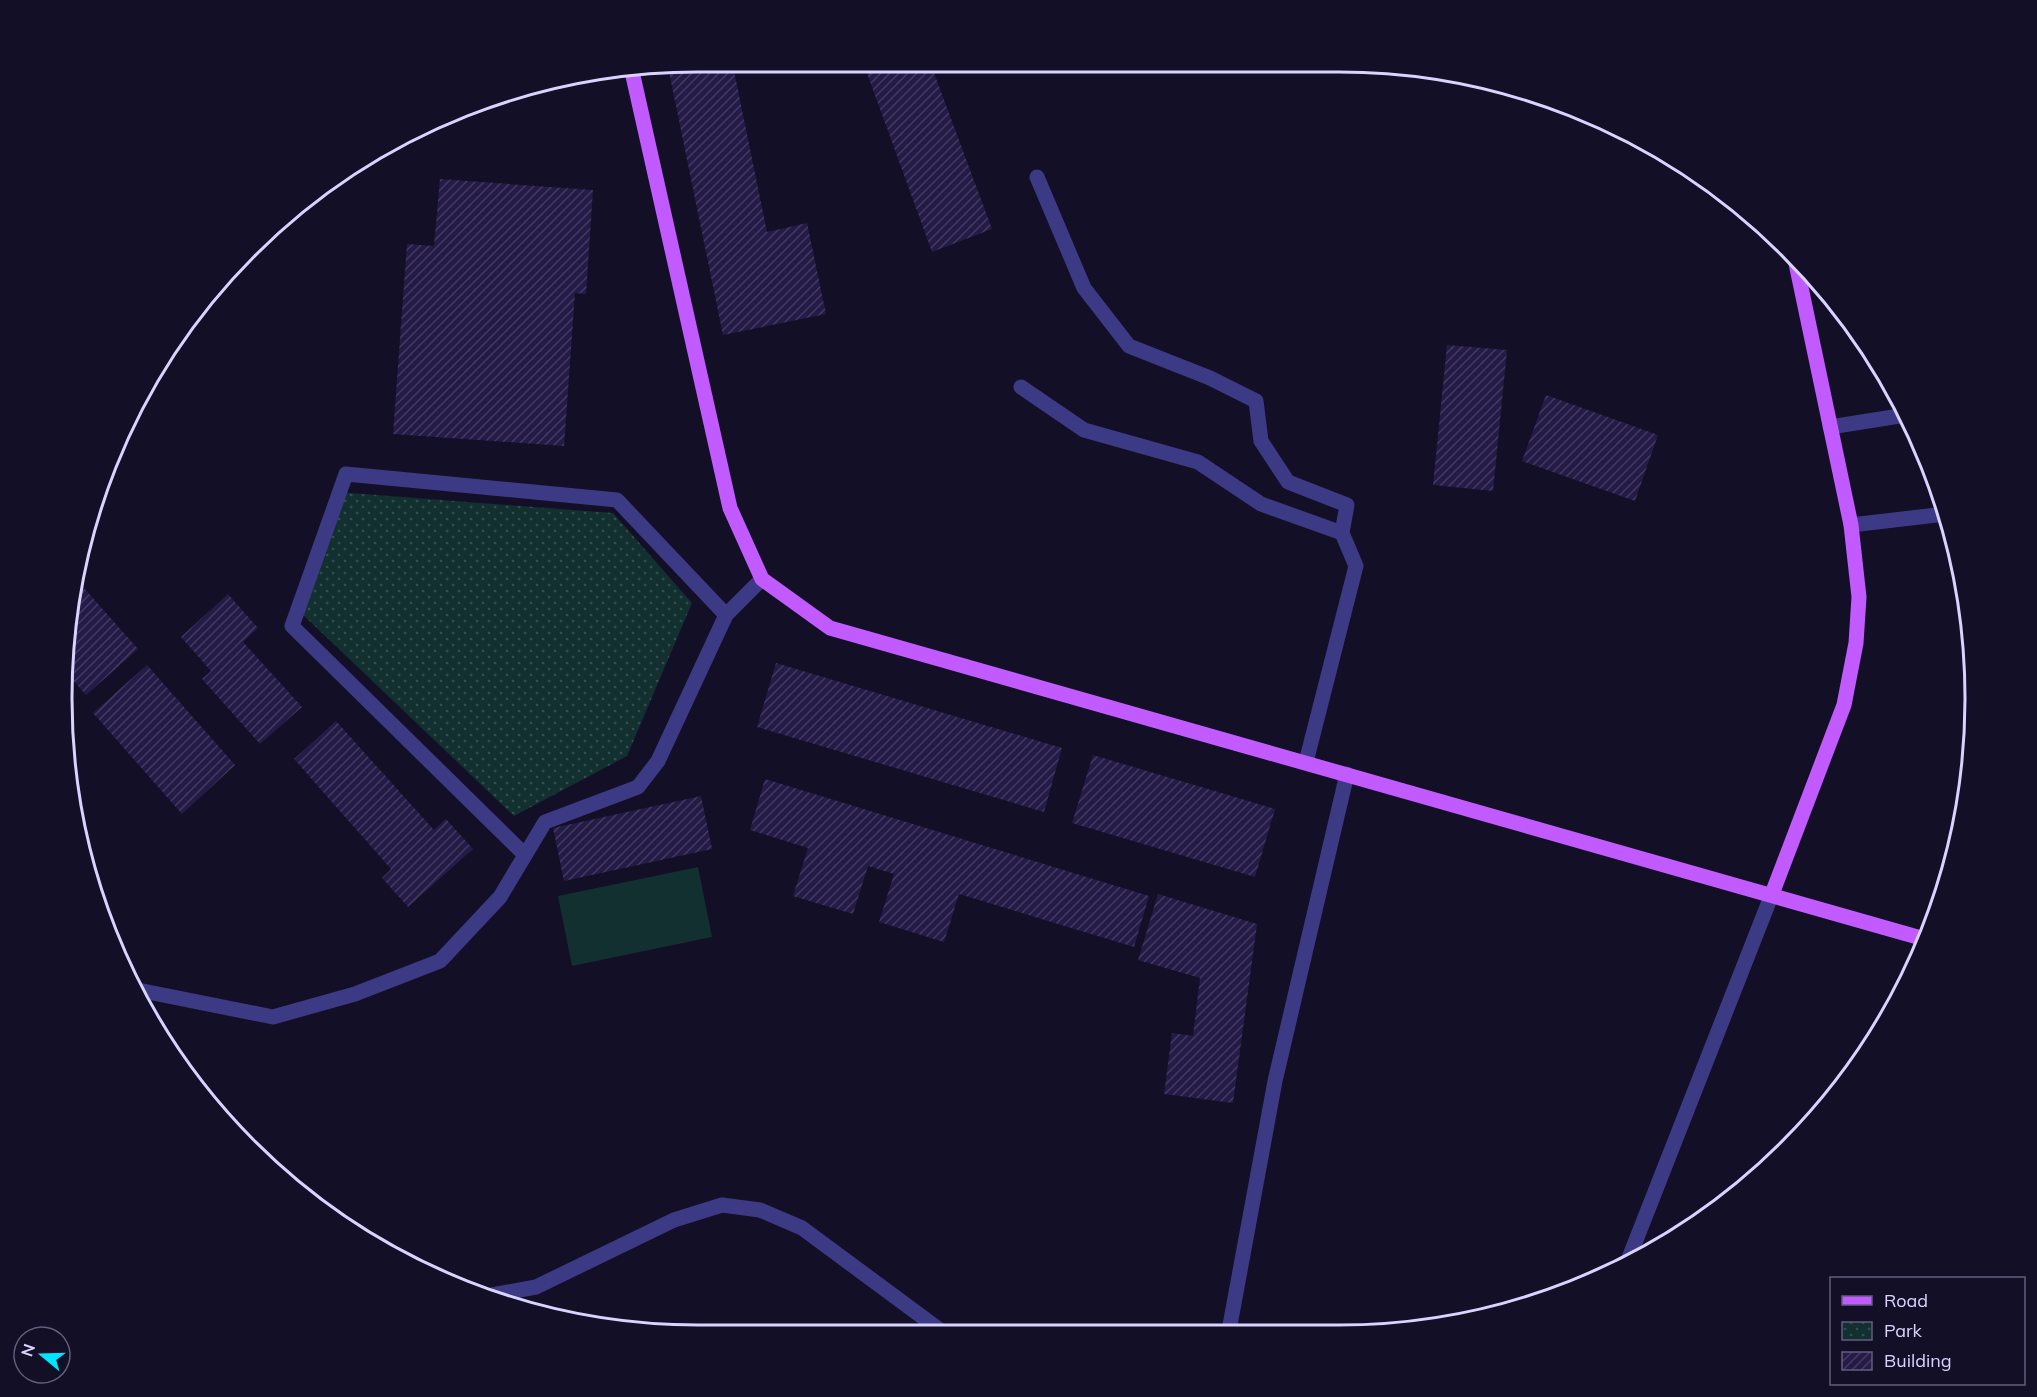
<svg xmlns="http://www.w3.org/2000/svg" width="2037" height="1397" font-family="Mulish,sans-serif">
<defs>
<pattern id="park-dots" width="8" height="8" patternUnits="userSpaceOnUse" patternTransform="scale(1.5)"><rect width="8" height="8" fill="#12302f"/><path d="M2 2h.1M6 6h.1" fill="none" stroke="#344d4e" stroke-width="1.8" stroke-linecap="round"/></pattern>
<pattern id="building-hatch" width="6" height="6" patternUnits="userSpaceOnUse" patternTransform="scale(1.5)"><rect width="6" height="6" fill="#241b47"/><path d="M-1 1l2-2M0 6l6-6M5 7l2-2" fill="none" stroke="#433b63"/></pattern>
</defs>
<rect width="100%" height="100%" fill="#130f26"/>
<path fill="#12302f" d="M698,867L712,937L572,966L558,896Z"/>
<path fill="url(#park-dots)" d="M338,492L613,513L692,603L627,756L514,816L301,613Z"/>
<path fill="url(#building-hatch)" d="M864,65H931L992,229L932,252Z
M733,66L767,232L807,223L826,314L723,335L668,67Z
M440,179L593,190L586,294L575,293L564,446L393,434L407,244L434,246Z
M1447,345L1507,350L1493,491L1433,485Z
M1546,395L1658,435L1635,501L1522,461Z
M76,579L138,649L86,695L64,670L63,656Z
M228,594L258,628L243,642L302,707L260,744L202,679L211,671L181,637Z
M776,663L1062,748L1044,812L757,727Z
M147,665L235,765L182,814L93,713Z
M336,721L434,830L446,819L473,849L408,907L382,878L391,869L294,759Z
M1093,755L1275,809L1255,877L1072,823Z
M765,779L1149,896L1134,947L959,894L944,942L879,922L894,874L868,866L853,914L793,896L808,848L750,830Z
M701,796L712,849L564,881L553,828Z
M1158,894L1257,924L1233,1103L1164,1094L1172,1033L1193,1036L1200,978L1138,960Z"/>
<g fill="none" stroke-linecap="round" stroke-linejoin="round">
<path stroke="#3d3a85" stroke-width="15" d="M1037,177L1084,288L1129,346L1210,378L1256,401L1261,441L1288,482L1347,505L1342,533
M1021,387L1084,430L1198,462L1261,504L1342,533L1356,566L1306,762
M1830,427L1906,415
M1851,525L1945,514
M525,855L292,626L346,474L617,500L726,615
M133,989L273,1017L355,994L440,961L500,897L545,822L638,787L658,761L726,615L762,579
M1627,1263L1772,894
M492,1295L536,1287L674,1220L722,1205L760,1210L802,1228L948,1336
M1228,1336L1275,1081L1347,774"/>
<path stroke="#c25bff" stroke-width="15" d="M631,67L730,508L762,579L830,628L1928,940
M1772,894L1844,705L1856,643L1859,597L1851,525L1794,254"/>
</g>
<path d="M0 0H2037V1397H0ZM698 72H1339A626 626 0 0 1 1965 698V699A626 626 0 0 1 1339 1325H698A626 626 0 0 1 72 699V698A626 626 0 0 1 698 72Z" fill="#130f26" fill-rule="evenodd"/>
<path fill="none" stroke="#d9d4ff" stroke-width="3" d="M698 72H1339A626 626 0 0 1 1965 698V699A626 626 0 0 1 1339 1325H698A626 626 0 0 1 72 699V698A626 626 0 0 1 698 72Z"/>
<rect x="1830" y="1277" width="195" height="108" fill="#130f26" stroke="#625e7d" stroke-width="1.5"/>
<rect x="1842" y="1296" width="30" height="9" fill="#c25bff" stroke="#625e7d" stroke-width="1.5"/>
<text x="1884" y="1307" font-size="18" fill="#d9d4ff">Road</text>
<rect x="1842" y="1322" width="30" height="18" fill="url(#park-dots)" stroke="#625e7d" stroke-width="1.5"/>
<text x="1884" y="1337" font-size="18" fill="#d9d4ff">Park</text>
<rect x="1842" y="1352" width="30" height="18" fill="url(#building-hatch)" stroke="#625e7d" stroke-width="1.5"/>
<text x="1884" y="1367" font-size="18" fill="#d9d4ff">Building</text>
<g transform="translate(42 1355) rotate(289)"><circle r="28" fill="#130f26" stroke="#625e7d" stroke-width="1.5"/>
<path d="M0-4.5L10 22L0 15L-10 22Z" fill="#00e5ff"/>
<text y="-9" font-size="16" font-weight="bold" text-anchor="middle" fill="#d9d4ff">N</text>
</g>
</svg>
